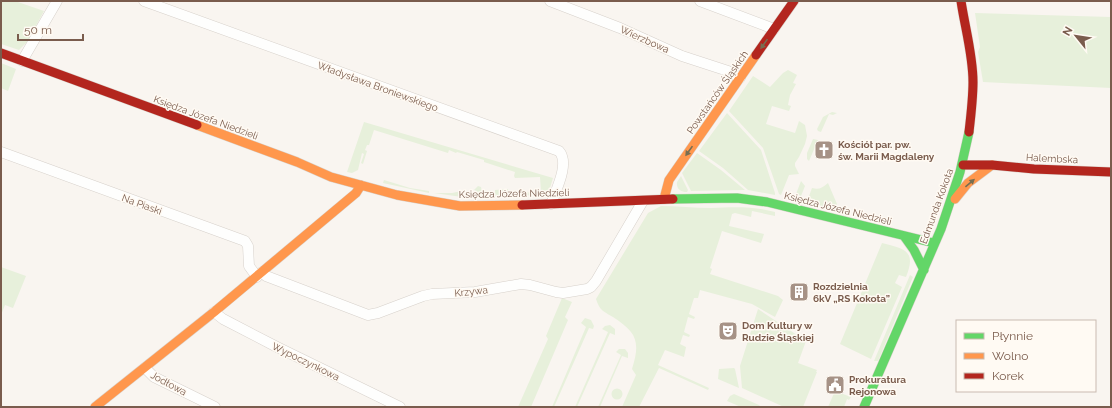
<svg xmlns="http://www.w3.org/2000/svg" width="1112" height="408" font-family="Raleway,sans-serif">
<rect width="100%" height="100%" fill="#f9f5f0"/>
<path fill="#e7f0db" d="M1,1H15L44,11L27,42L19,50L1,44Z
M975,13L1111,17V88L983,82L978,52L980,47Z
M1,63L16,69L8,91L1,88L2,68Z
M788,70L797,75L793,83L796,84L790,95L788,105L791,106L789,111L772,106L766,124L795,133L799,121L805,125L807,136L805,144L799,157L795,163V166L799,174L789,175L781,195L779,194L763,148L729,111L753,76L770,87L783,73Z
M832,112L837,113L833,115L829,114L821,132L818,131L817,129L823,117Z
M727,113L761,150L775,193V195L748,190L723,168L699,151Z
M364,122L553,178L549,191L541,195L479,197L477,195V191L474,190L478,186L481,187L482,193H495V190L508,189V193L541,192L540,177L515,178L514,176L515,172L484,162V160L457,152L456,153L449,150L448,153L374,130L369,145H367L365,150L367,151L363,164L361,163L364,154L362,153L358,170L352,173L347,172Z
M813,139L818,140L809,161L807,159V153Z
M697,153L721,170L745,190L691,191L682,173Z
M681,176L688,190L687,192C681,192 676,189 677,182Z
M384,180L410,188L429,191V193L383,183Z
M801,181L805,186L801,196L796,194Z
M828,183L837,204V211L820,206V205L808,199L812,188C819,190 822,188 828,183Z
M462,191L461,195L464,196L462,197L434,193H452Z
M944,191L946,192L930,225L925,231Z
M661,206C677,206 694,208 711,208C734,207 752,206 775,212V216L752,211L751,217L735,213L732,214L729,226L764,234L761,243L722,231L710,268L712,269L710,274L778,296L783,300L775,317L752,304L700,290L698,298H694L689,314L695,317L694,319L688,317L684,332L690,335L689,337L683,335L680,344L686,347L684,357L665,350L658,365L709,388L708,390L659,368L639,407H622L636,375L632,369C641,341 636,332 613,317C603,311 600,311 596,299L648,213Z
M882,243C904,249 917,250 906,277L899,275L895,283L902,287L871,359L840,344Z
M1,267L26,276L13,308L5,305L1,315Z
M910,275L913,277L878,361H874Z
M562,298L572,302L565,317L568,320L531,407H518L548,339L546,336Z
M758,309L806,341L798,363L817,370L816,372H817L803,407H784L742,388L740,366Z
M585,318L591,320L594,326L593,329L589,328L554,407H552L586,327L581,323Z
M610,325L615,329V335L610,333L577,407H575L608,332L602,329L605,326Z
M619,349H625L628,353V358L622,356L600,407H598L621,355L616,352Z
M734,368L735,369L739,388L718,379L719,369Z
M611.5 394a5.5 5.5 0 1 1 11 0a5.5 5.5 0 1 1-11 0Z
M835,391L851,397L849,400L847,399L844,407H828Z
M734,394L759,405L761,407H741L727,401L730,396Z"/>
<g fill="none" stroke-linecap="round" stroke-linejoin="round">
<g stroke="#d7d1cb" stroke-width="11">
<path id="street" d="M144,1L559,151C570,163 556,190 551,204
M550,1L620,28L682,56L728,71L740,78
M700,1L774,29
M22,61L57,1
M1,152L245,241L248,246L249,266L257,277
M262,272L266,276L368,315L378,313L423,296L432,294L475,292L521,284L530,285L556,292L563,293L587,289L591,287L596,281L643,201
M214,312L223,319L277,347L400,407
M145,368L154,377L215,407"/>
</g>
<g stroke="#d9d2cb" stroke-width="10">
<path id="fast" d="M673,199L737,198L767,202L934,243
M904,236L914,250L924,270
M864,407L941,229L960,172L969,132"/>
</g>
<g stroke="#d9d2cb" stroke-width="10">
<path id="slow" d="M197,125L297,162L331,177L397,195L460,206L522,205
M664,199L669,180L756,55
M955,199L968,183L992,165
M95,407L214,312L356,193L361,185"/>
</g>
<g stroke="#d9d2cb" stroke-width="10">
<path id="jam" d="M961,1C965,28 973,55 973,82C973,98 971,115 969,132
M1,53L197,125
M756,55L794,1
M963,165H992L1034,169L1111,172
M522,205L673,199"/>
</g>
<use href="#street" stroke="#fefefd" stroke-width="10"/>
<use href="#fast" stroke="#63d668" stroke-width="9"/>
<use href="#slow" stroke="#ff974d" stroke-width="9"/>
<use href="#jam" stroke="#b3261e" stroke-width="9"/>
</g>
<defs><path id="oneway-solid" d="M-6-.8H1V-3.2L6.5 0L1 3.2V.8H-6Z"/></defs>
<g fill="#776e51">
<use href="#oneway-solid" transform="translate(764 44) rotate(125)"/>
<use href="#oneway-solid" transform="translate(689 151) rotate(125)"/>
<use href="#oneway-solid" transform="translate(970 183) rotate(-40)"/>
</g>
<defs>
<g id="church-square" transform="scale(1)"><rect x="-9" y="-9" width="18" height="18" rx="4" fill="#a69286" stroke="#fffaf3"/><path d="M-1.2-6h2.4v3.5h3.3v2.4h-3.3V6h-2.4V-.1h-3.3v-2.4h3.3Z" fill="#fff"/></g>
<g id="building-square" transform="scale(1)"><rect x="-9" y="-9" width="18" height="18" rx="4" fill="#a69286" stroke="#fffaf3"/><path d="M-4-6H4V6H1V3H-1V6H-4ZM-2.5-4.3h1.7v1.8h-1.7ZM.8-4.3h1.7v1.8H.8ZM-2.5-1h1.7V.8h-1.7ZM.8-1h1.7V.8H.8Z" fill="#fff"/></g>
<g id="theatre-square" transform="scale(1)"><rect x="-9" y="-9" width="18" height="18" rx="4" fill="#a69286" stroke="#fffaf3"/><path d="M-5-5.5Q0-4 5-5.5V0Q5 5 0 6Q-5 5-5 0ZM-3.3-2.5H-1v1.5H-3.3ZM1-2.5H3.3v1.5H1ZM-2.8 1Q0 5.5 2.8 1Z" fill="#fff"/></g>
<g id="civic-square" transform="scale(1)"><rect x="-9" y="-9" width="18" height="18" rx="4" fill="#a69286" stroke="#fffaf3"/><path d="M-.6-6.5H3V-4.5H.6V-3L4-1V1h2V6H-6V1h2V-1L-.6-3ZM-1.2 2.5V6h2.4V2.5Z" fill="#fff"/></g>
</defs>
<g fill-rule="evenodd">
<use href="#church-square" x="824" y="150"/>
<use href="#building-square" x="799" y="292"/>
<use href="#theatre-square" x="728" y="331"/>
<use href="#civic-square" x="835" y="385"/>
</g>
<g text-anchor="middle" stroke-width="3" stroke-linejoin="round" paint-order="stroke">
<g font-size="10" fill="#7a5c4d" stroke="#fffaf3">
<text transform="translate(645 39) rotate(24)" y="4">Wierzbowa</text>
<text transform="translate(378 86) rotate(20)" y="4">Władysława Broniewskiego</text>
<text transform="translate(717 92) rotate(-55)" y="4">Powstańców Śląskich</text>
<text transform="translate(206 117) rotate(20)" y="4">Księdza Józefa Niedzieli</text>
<text transform="translate(1052 158) rotate(3)" y="4">Halembska</text>
<text transform="translate(514 193) rotate(-1)" y="4">Księdza Józefa Niedzieli</text>
<text transform="translate(142 204) rotate(20)" y="4">Na Piaski</text>
<text transform="translate(936 206) rotate(-70)" y="4">Edmunda Kokota</text>
<text transform="translate(838 208) rotate(14)" y="4">Księdza Józefa Niedzieli</text>
<text transform="translate(471 291) rotate(-6)" y="4">Krzywa</text>
<text transform="translate(306 361) rotate(26)" y="4">Wypoczynkowa</text>
<text transform="translate(169 383) rotate(28)" y="4">Jodłowa</text>
</g>
<g font-size="10" font-weight="bold" fill="#7a5c4d" stroke="#fffaf3" text-anchor="start">
<text x="838" y="148">Kościół par. pw.<tspan x="838" dy="12">św. Marii Magdaleny</tspan></text>
<text x="813" y="290">Rozdzielnia<tspan x="813" dy="12">6kV „RS Kokota”</tspan></text>
<text x="742" y="329">Dom Kultury w<tspan x="742" dy="12">Rudzie Śląskiej</tspan></text>
<text x="849" y="383">Prokuratura<tspan x="849" dy="12">Rejonowa</tspan></text>
</g>
</g>
<rect width="1112" height="408" fill="none" stroke="#7a5c4d" stroke-width="4"/>
<rect x="956" y="320" width="140" height="72" fill="#fffaf3" stroke="#cabbb1"/>
<rect x="964" y="333" width="20" height="6" fill="#63d668" stroke="#cabbb1"/>
<text x="992" y="340" font-size="12" fill="#7a5c4d">Płynnie</text>
<rect x="964" y="353" width="20" height="6" fill="#ff974d" stroke="#cabbb1"/>
<text x="992" y="360" font-size="12" fill="#7a5c4d">Wolno</text>
<rect x="964" y="373" width="20" height="6" fill="#b3261e" stroke="#cabbb1"/>
<text x="992" y="380" font-size="12" fill="#7a5c4d">Korek</text>
<g transform="translate(1076 36) rotate(300)" stroke="#fffaf3" stroke-width="3" paint-order="stroke">
<path d="M0-3L7 15L0 10L-7 15Z" fill="#7a5c4d"/>
<text y="-6" font-size="11" font-weight="bold" text-anchor="middle" fill="#7a5c4d">N</text>
</g>
<path d="M18 34v6h65v-6" fill="none" stroke="#7a5c4d" stroke-width="2"/>
<text x="24" y="34" font-size="12" fill="#7a5c4d" stroke="#fffaf3" stroke-width="3" paint-order="stroke">50 m</text>
</svg>
